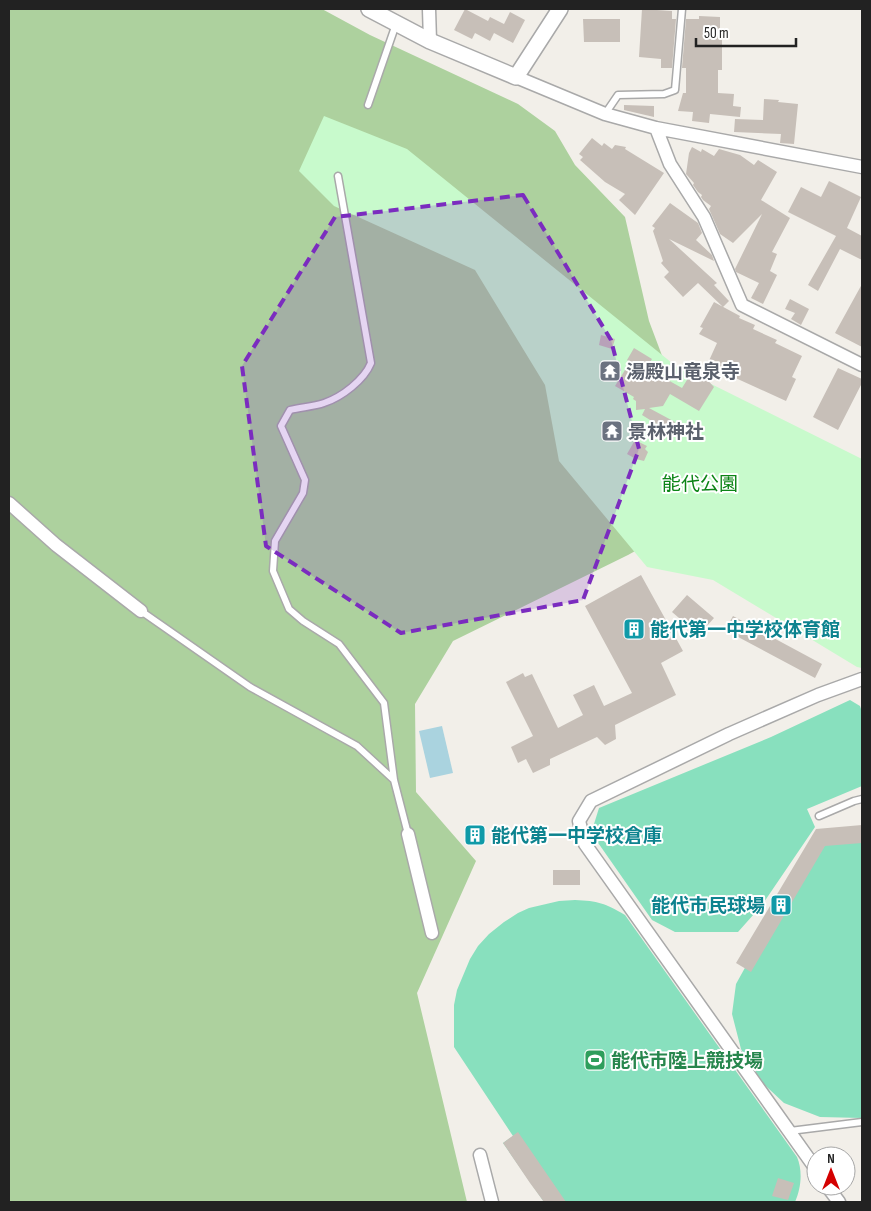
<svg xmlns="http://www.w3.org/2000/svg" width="871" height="1211" font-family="'Sofia Sans Condensed','Noto Sans JP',sans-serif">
<rect width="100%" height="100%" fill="#f2efe9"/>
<path fill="#add19e" d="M9,9H322L370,35L518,104L555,131L575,165L625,217L649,321L690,430L682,525L628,555L453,641L415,704L416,792L476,861L417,993L467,1202H9Z"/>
<path fill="#c8facc" d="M324,116L407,149L677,367L862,459V668L857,667L713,580L647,567L559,461L545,385L475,270L334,206L299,171Z"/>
<path fill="#88e0be" d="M850,700L860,706L862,712V786L807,809L815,827L762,905L738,932H675L652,920L594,837V824L599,808L771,737Z
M862,833V1118L820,1117L784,1103L756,1077L741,1049L732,1014L736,984L817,837Z
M575,900C598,901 605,903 625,915L797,1157C803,1171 801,1189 795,1202H552L550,1200L544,1202L503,1143L513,1136L454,1047V1005L457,990L470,959L478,946L489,934L504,922L518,913L529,908L559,901Z"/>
<path fill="#aad3df" d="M442,726L453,773L430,778L419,731Z"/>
<path fill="#c7bfb8" d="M465,9L488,21L490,17L504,24L510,12L525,20L513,43L494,33L490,41L475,33L472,39L454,30Z
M642,9L672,11V19H676L672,68H661V59L639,57Z
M699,16L720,17V40H722V70H718V93L734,94L733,106L741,107L740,117L710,114L709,123L692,121L693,112L678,111L683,93H686V68H682L686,19H699Z
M583,19H620V42H584Z
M764,99L779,100L778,102L798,104L794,144L780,143L781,134L734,132L735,119L763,120Z
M624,105L654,106V117L624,110Z
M592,138L602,146L604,143L612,149L615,145L626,147L625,149L664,173L635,215L619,200L625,194L605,182L580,160L583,157L579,154Z
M692,147L701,152L702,149L714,156L719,149L740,155L754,165L758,160L777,172L761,200L790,218L772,252L777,254L770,271L777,275L763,304L751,298L759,283L736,272L735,269L762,214L733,243L720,234L709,209L711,206L703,200L701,197L702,195L698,192L693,185L694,183L686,174L689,153Z
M829,181L861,197L847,228L862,236V260L840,249L818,291L808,285L836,236L788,212L801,187L821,197Z
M670,203L698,223L702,233L696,240L712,255L714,261L669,239L717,283L714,285L729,301L723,307L698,283L683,297L664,277L669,272L661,263L663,261L653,231L655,228L652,226Z
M862,284V347L835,333Z
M790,299L809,309L801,325L791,319L795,313L785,309Z
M714,302L740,316L739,318L755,325L753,329L777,340L775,343L802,356L792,377L796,379L786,401L707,365L717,343L699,334L703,328L700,327Z
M601,335L615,339L612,349L599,345Z
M634,348L652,359L648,365L652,367L650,370L682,388L695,367L714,387L699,411L670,394L663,406L649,408L675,422L671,433L642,415L645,409L636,410V401L633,399L634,397L615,386L630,362L627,360Z
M838,368L862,379V383L838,430L813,417Z
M635,440L647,446L645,449L648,452L644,461L636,459L627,454Z
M641,575L683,651L661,663L676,695L615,725L616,739L605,745L597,737L550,759V765L533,773L526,759L518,763L511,747L533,736L506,682L523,673L525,677L532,674L558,728L583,715L573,695L594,685L604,706L632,693L585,606Z
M687,595L714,618L699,635L672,612Z
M733,616L822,664L815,678L725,630Z
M862,825V843L825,846L751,972L736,963L816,829Z
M553,870H580V885H553Z
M518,1132L566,1202H544L530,1183L503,1143Z
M778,1178L794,1183L788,1200L772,1196Z"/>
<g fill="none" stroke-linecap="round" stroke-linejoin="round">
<g stroke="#a9a9a9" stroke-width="9">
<path id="service" d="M368,105L396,24
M605,114L618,95L664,94L675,90L682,9
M338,176L371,363C364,380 342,397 324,403C313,407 301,407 290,410L281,426L305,480L303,493L275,541L273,571L289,609L303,621L339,644L384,703L394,780L408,834
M141,611L250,687L357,746L394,780
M819,816L854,801L862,799
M790,1131L862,1122"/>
</g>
<g stroke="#a9a9a9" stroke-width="15">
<path id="minor" d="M429,9L430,41
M516,77L605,114L656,128L862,167
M656,128L670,164L704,217L742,305L862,365
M9,503L56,545L141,611
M408,834L432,933
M480,1155L492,1202
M816,1169L585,844L579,821L591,801L729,734L818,695L862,679
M827,1186L839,1202"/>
</g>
<g stroke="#a9a9a9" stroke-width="18">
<path id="tertiary" d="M369,9L430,41L516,77L560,9"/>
</g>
<use href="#service" stroke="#fff" stroke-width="6"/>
<use href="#minor" stroke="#fff" stroke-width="12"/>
<use href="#tertiary" stroke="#fff" stroke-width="15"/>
</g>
<path fill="#7b2cbf" fill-opacity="0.2" stroke="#7b2cbf" stroke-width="4" stroke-dasharray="10 6" stroke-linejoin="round" d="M523,195L611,340L639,449L583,600L401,633L266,546L242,366L335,217Z"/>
<defs>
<g id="temple-square" transform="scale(1.125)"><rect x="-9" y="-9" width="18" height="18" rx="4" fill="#6b7280" stroke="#fff"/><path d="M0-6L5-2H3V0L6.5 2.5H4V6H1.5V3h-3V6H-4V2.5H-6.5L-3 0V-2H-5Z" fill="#fff"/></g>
<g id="building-square" transform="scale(1.125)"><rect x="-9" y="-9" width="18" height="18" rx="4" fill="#0f9aa8" stroke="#fff"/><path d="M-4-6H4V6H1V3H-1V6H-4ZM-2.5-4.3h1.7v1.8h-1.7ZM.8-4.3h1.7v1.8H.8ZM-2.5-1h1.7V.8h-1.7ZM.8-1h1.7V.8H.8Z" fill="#fff"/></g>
<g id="stadium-square" transform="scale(1.125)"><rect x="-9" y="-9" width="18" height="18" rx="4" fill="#2e9e5b" stroke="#fff"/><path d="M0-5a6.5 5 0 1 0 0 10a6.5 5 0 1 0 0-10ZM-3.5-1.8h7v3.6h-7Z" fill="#fff"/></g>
</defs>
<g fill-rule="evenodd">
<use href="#temple-square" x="610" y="371"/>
<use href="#temple-square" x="612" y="431"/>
<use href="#building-square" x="634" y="629"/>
<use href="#building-square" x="475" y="835"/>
<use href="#building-square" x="781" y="905"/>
<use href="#stadium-square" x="595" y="1060"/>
</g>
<g text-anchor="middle" stroke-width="4" stroke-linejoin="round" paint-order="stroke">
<g font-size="19" font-weight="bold" fill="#5b616d" stroke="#fff" text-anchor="start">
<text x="626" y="378">湯殿山竜泉寺</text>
<text x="628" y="438">景林神社</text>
</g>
<g font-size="19" fill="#0c8416" stroke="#fff">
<text x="700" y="490">能代公園</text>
</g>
<g font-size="19" font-weight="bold" fill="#0d838f" stroke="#fff" text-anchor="start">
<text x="650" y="636">能代第一中学校体育館</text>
<text x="491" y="842">能代第一中学校倉庫</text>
<text x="765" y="912" text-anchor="end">能代市民球場</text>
</g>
<g font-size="19" font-weight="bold" fill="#27864d" stroke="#fff" text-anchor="start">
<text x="611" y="1067">能代市陸上競技場</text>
</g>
</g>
<rect width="871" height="1211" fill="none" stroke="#222222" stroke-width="20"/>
<g transform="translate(831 1171)"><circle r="24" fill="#ffffff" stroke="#a7a7a7"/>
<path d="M0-4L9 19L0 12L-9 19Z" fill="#d40000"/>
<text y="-8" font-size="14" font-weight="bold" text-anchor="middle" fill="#222222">N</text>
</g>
<path d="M696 38v8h100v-8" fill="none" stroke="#222222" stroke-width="2.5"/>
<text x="704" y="38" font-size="15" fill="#222222" stroke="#ffffff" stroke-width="4" paint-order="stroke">50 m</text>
</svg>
